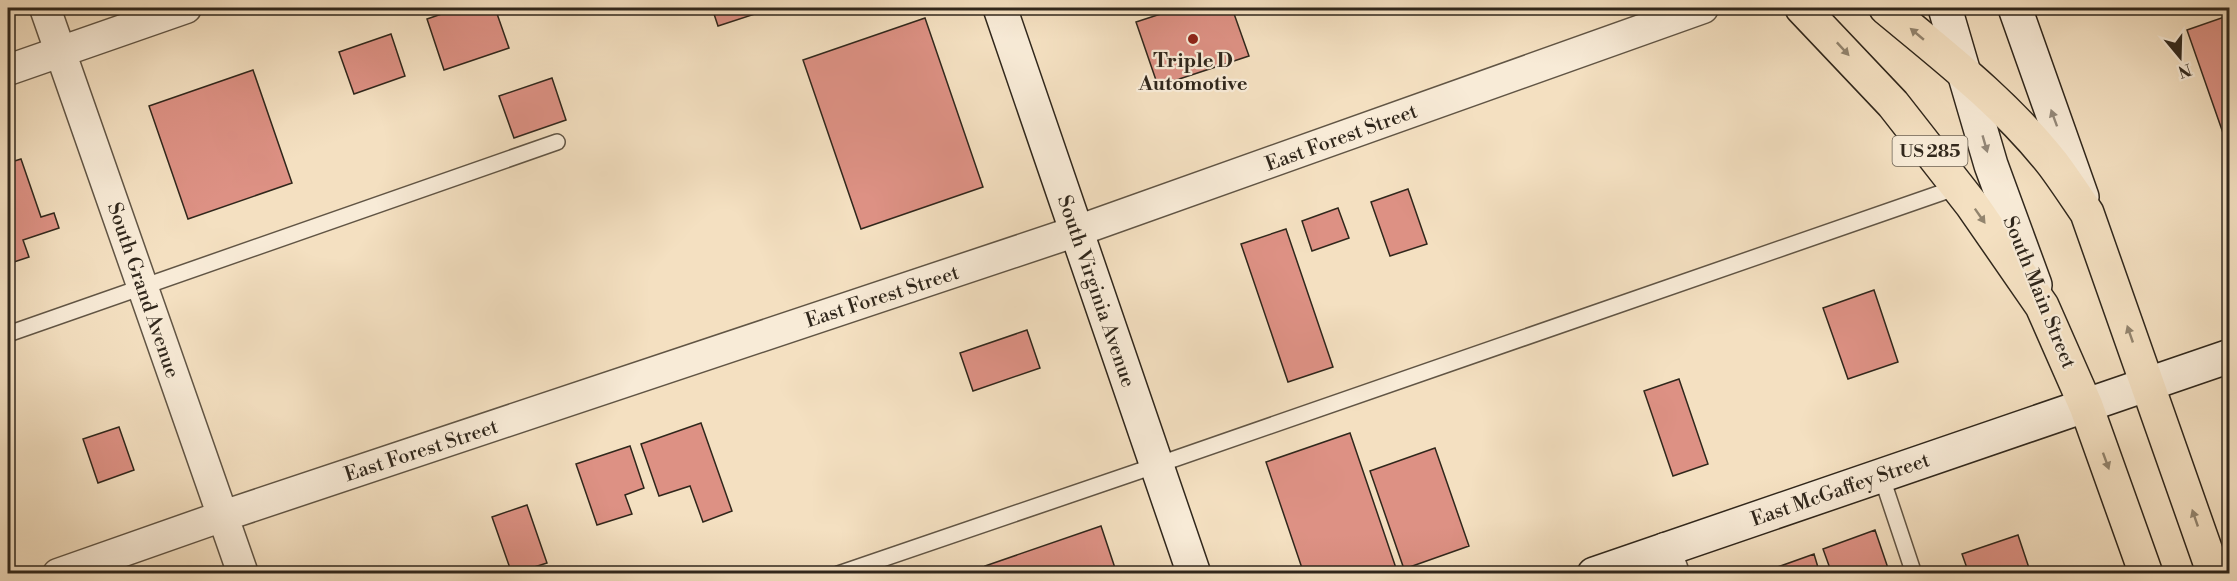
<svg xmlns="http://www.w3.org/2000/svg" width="2237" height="581" font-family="'Libre Bodoni',serif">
<rect width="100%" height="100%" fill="#f4e0c1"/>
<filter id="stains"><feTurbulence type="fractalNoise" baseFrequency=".00333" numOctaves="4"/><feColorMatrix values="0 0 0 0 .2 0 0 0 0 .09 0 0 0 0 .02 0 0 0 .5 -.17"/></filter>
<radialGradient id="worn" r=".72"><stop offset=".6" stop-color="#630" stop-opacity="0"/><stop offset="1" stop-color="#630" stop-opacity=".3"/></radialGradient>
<path fill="#dd9184" stroke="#30271c" stroke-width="1.5" d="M459,8H495L509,48L444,70L427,19Z
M712,8H773L718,26Z
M1179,8H1232L1249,56L1158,86L1136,22Z
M2230,15V153L2187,30Z
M925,18L983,187L861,229L803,60Z
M391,34L405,76L354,94L339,52Z
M253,70L292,183L188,219L149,106Z
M552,78L566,120L514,138L499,96Z
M21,159L41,217L54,213L59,228L23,240L29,257L8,264V163Z
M1408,189L1427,244L1390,256L1371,202Z
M1338,208L1349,238L1312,251L1302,221Z
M1286,229L1333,367L1288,382L1241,244Z
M1874,290L1898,362L1848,379L1823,308Z
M1027,330L1040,368L973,391L960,353Z
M1679,379L1708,464L1673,476L1644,391Z
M701,423L732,511L703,522L690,486L659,496L641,444Z
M119,427L134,470L98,483L83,439Z
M1350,433L1397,571L1389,574H1304L1266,462Z
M630,446L644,488L625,495L632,514L597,525L576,464Z
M1435,448L1469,546L1404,569L1370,471Z
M527,505L547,563L512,574L492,517Z
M1101,526L1117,574H987L985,566Z
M1875,530L1890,574H1832L1823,549Z
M2018,535L2031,574H1969L1962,554Z
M1814,554L1820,574H1758Z"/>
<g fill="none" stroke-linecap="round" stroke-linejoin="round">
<g stroke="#615545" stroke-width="18">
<path id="lane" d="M8,334L557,142
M1881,475L1914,574
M838,574L1157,465L1958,187"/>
</g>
<g stroke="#615545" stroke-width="33">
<path id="street" d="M45,8L243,574
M8,70L186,8
M1665,548L1674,574
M58,574L223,516L1077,231L1703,8"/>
</g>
<g stroke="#30271c" stroke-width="36">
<path id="secondary" d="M1000,8L1194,574
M1945,8L1991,165L2035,285
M2015,8L2082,197
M1594,574L2230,356"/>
</g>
<g stroke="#30271c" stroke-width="36">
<path id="primary" d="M1802,8L1893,104L1972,205L2042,306L2086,406L2146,574
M1886,8C1944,56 2006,104 2053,164C2065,180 2076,197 2087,213L2214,574"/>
</g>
<use href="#lane" stroke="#f8ebd7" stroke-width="15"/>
<use href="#street" stroke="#f8ebd7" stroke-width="30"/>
<use href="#secondary" stroke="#f8ebd7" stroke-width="33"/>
<use href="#primary" stroke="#f4e0c1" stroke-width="33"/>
</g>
<defs><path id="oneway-solid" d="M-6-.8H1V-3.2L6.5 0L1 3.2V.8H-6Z" transform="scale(1.5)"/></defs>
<g fill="#92846e">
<use href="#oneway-solid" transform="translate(1917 34) rotate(-140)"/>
<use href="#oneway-solid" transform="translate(1843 49) rotate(47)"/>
<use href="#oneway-solid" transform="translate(1980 216) rotate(55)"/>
<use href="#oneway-solid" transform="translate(2130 334) rotate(-109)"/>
<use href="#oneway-solid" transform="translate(2106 461) rotate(70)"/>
<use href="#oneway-solid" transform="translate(2195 518) rotate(-109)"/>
</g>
<g fill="#94897a">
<use href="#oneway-solid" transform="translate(2054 118) rotate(-110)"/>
<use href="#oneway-solid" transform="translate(1985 144) rotate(74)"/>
</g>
<circle fill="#8f2418" stroke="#f8ebd7" stroke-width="2" cx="1193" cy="39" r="6"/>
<g text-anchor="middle" stroke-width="4.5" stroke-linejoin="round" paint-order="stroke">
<rect fill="#f8ebd7" stroke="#6c6254" stroke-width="1.5" x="1892.5" y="136" width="75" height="30" rx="4.5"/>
<g font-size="18" font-weight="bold" fill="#30271c">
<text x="1930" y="157">US 285</text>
</g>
<g font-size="20" font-weight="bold" fill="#30271c" stroke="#f8ebd7">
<text x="1193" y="67">Triple D<tspan x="1193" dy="23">Automotive</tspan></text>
</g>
<g font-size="20" fill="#30271c" stroke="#f8ebd7">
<text transform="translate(1341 137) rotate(-20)" y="7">East Forest Street</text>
<text transform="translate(144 290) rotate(71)" y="7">South Grand Avenue</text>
<text transform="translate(1097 291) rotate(71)" y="7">South Virginia Avenue</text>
<text transform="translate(2040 292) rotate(68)" y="7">South Main Street</text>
<text transform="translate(882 296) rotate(-18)" y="7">East Forest Street</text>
<text transform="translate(421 450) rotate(-18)" y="7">East Forest Street</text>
<text transform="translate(1840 489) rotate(-19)" y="7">East McGaffey Street</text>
</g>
</g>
<rect width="2237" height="581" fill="none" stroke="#f4e0c1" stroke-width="30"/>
<rect x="9" y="9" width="2219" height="563" fill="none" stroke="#30271c" stroke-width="3"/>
<rect x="15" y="15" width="2207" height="551" fill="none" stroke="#30271c" stroke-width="1.5"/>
<g transform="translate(2180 57) rotate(161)" stroke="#f8ebd7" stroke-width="4.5" paint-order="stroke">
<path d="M0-4.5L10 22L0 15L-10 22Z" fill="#30271c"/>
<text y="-9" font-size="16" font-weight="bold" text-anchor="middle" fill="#30271c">N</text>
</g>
<rect width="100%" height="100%" filter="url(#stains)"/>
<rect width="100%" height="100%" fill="url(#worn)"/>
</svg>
